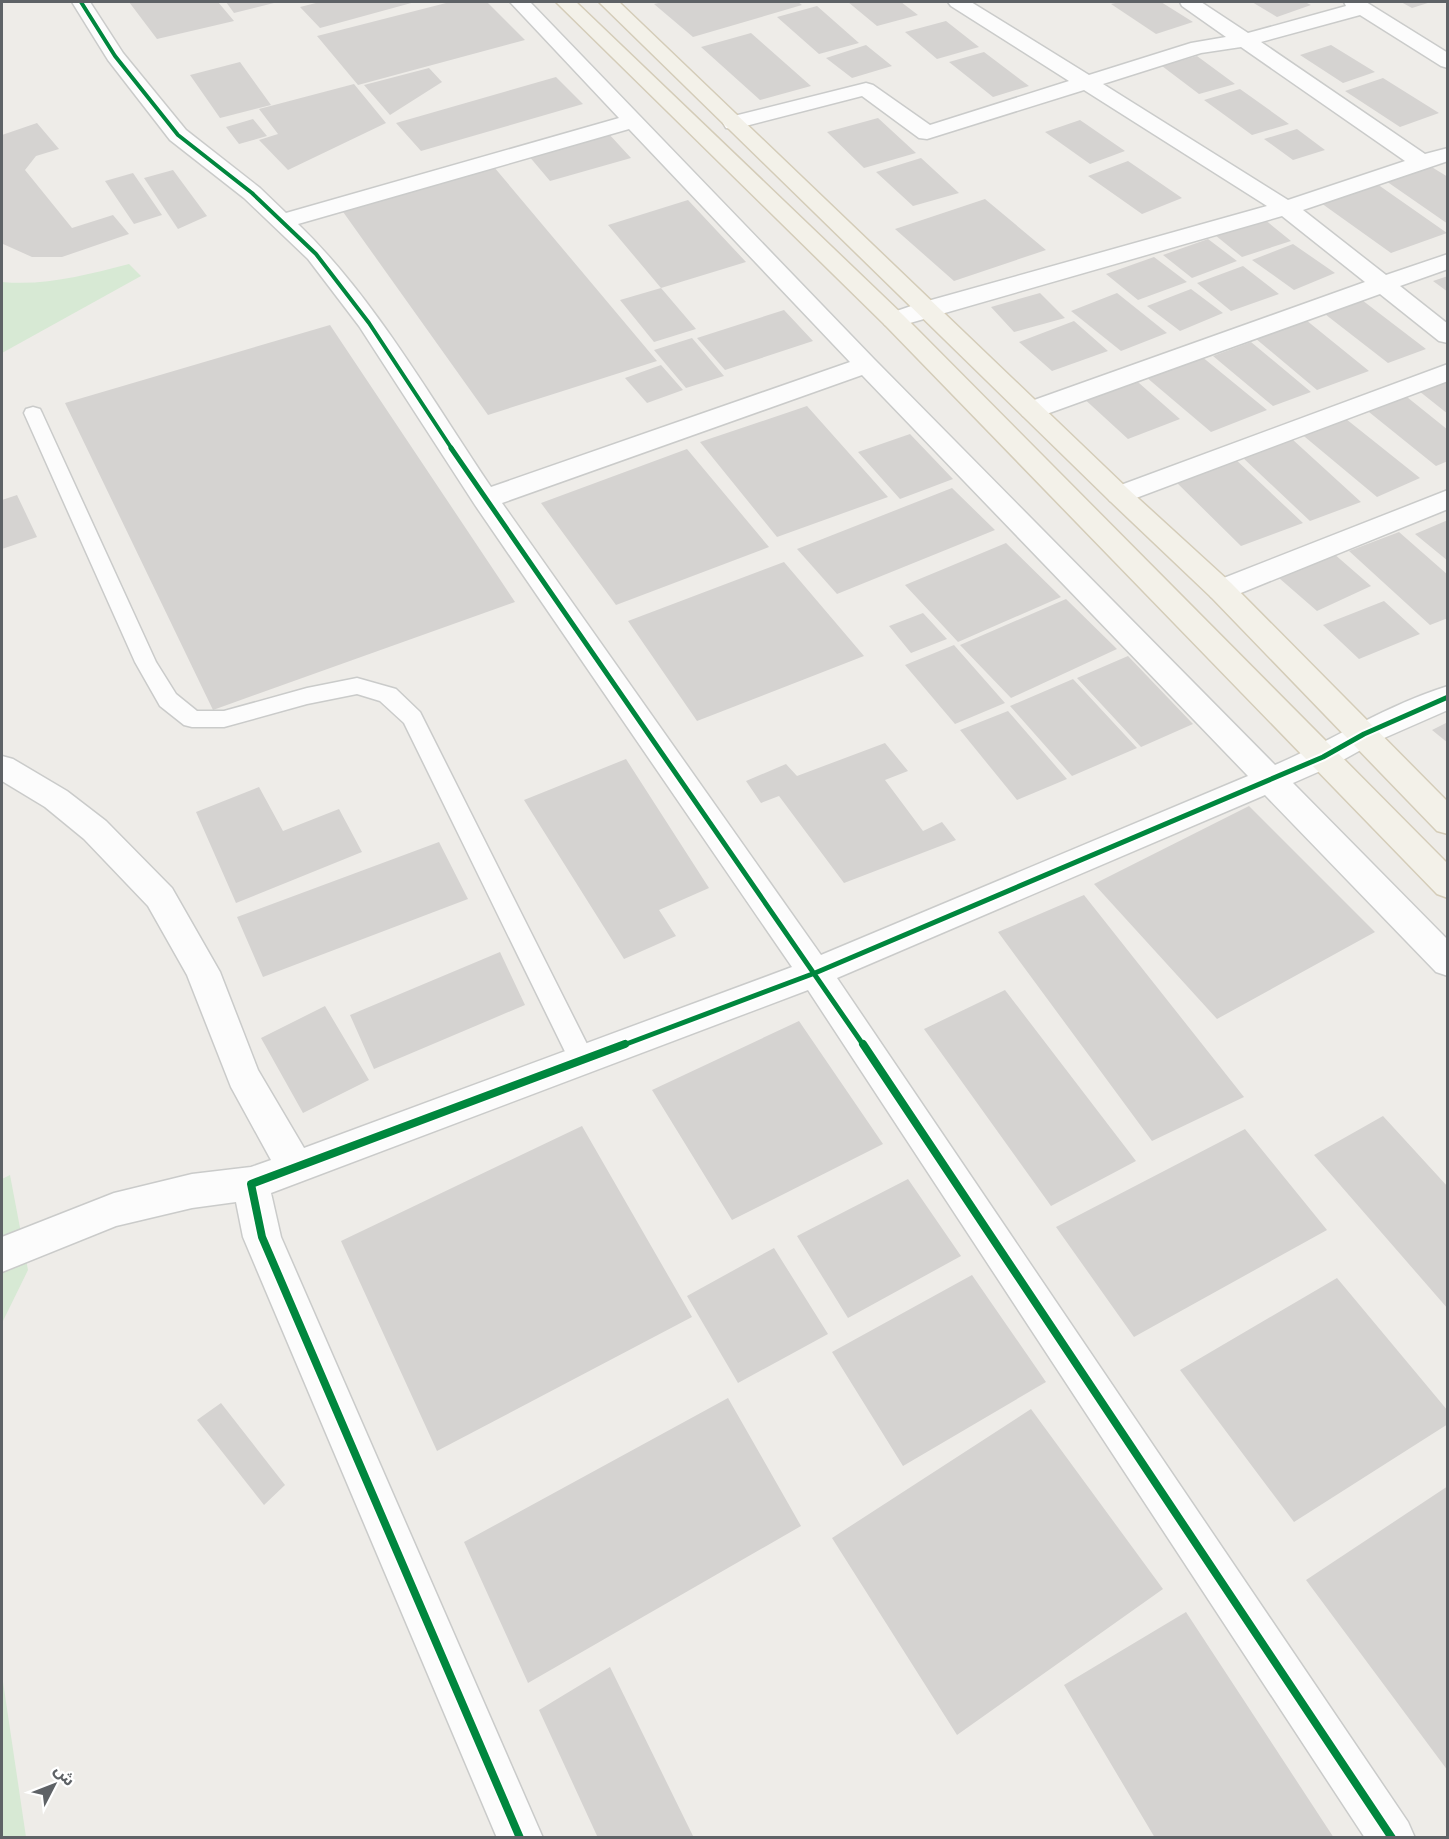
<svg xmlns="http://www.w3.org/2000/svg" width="1449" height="1839" font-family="'Source Sans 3','Noto Sans Arabic',sans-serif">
<rect width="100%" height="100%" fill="#eeece8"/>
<path fill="#d7e9d4" d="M129,264L141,276L2,353V282C46,286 86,275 129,264Z
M10,1175L28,1270L2,1323V1179Z
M2,1675L26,1837H2Z"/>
<path fill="#d5d3d1" d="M129,2H218L234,21L157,39Z
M226,2H278L234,13Z
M320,2H415L320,28L300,7Z
M450,2H487L525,40L358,85L317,36Z
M663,2H798L802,5L693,37L654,4Z
M848,2H901L918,15L877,26Z
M1120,2H1161L1193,22L1156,34L1111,4Z
M1252,2H1305L1311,5L1277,17Z
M1401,2H1431L1412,8Z
M817,6L859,43L819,54L777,17Z
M946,21L979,47L937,59L905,32Z
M751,33L811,86L760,100L701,47Z
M866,45L892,66L852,78L826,58Z
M1331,45L1375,72L1343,83L1300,55Z
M984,52L1029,86L993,97L949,62Z
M1197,56L1235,84L1199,94L1162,66Z
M240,62L271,105L220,118L190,75Z
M429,68L442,82L390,115L364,85Z
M556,77L583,104L421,151L396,123Z
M1383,78L1439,113L1400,127L1345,91Z
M354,84L386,123L288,170L259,140L278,134L259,109Z
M1240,89L1289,124L1252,135L1204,100Z
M878,118L916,153L864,168L827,132Z
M253,119L267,136L239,144L226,127Z
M1080,120L1125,151L1090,164L1045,132Z
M37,123L59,149L36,156L25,170L72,228L113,215L129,234L62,257H32L3,244L2,242V135Z
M1297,129L1325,150L1293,160L1264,139Z
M608,133L631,158L550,181L528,155Z
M921,158L959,193L913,206L876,172Z
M1128,161L1182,198L1142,214L1088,176Z
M1430,166L1448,177V224L1386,181Z
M494,167L657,361L488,415L341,209Z
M173,170L207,216L178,229L144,178Z
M133,173L162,215L134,224L105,181Z
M1377,184L1447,233L1391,253L1321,203Z
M985,199L1046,250L954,281L895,229Z
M688,200L746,262L661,288L608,225Z
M1264,219L1291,241L1242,257L1215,235Z
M1208,239L1237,261L1192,278L1163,255Z
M1293,244L1335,273L1294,290L1252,260Z
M1154,257L1187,282L1138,300L1106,274Z
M1243,266L1279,294L1231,311L1197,283Z
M1448,276V292L1433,281Z
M661,288L696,329L654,342L620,300Z
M1191,289L1223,313L1180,331L1147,306Z
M1040,293L1065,318L1014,332L991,307Z
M1117,293L1167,333L1121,351L1071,311Z
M1358,297L1426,349L1388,363L1321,311Z
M784,310L813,341L725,370L697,338Z
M1306,320L1369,371L1317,390L1255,338Z
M1074,321L1108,351L1052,371L1019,342Z
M330,325L515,602L213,710L65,403Z
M692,338L724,376L686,388L654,350Z
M1251,342L1311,392L1273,406L1213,356Z
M1201,356L1267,410L1211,432L1146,377Z
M661,365L683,390L647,403L625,378Z
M1131,376L1180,419L1128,439L1080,395Z
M1448,380V414L1419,391Z
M1402,393L1448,430V461L1436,466L1364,408Z
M807,406L888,497L777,537L700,442Z
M1341,415L1420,478L1377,497L1299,432Z
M910,434L953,479L900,499L858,452Z
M1292,439L1361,502L1310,521L1241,456Z
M687,449L769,547L616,605L541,503Z
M1233,457L1303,523L1241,546L1173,479Z
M952,488L995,530L837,594L797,549Z
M17,495L37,537L2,549V500Z
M1448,520V561L1415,534Z
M1399,532L1448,575V618L1430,625L1349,551Z
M1006,543L1061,597L958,642L905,585Z
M1333,553L1371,586L1317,611L1279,578Z
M784,562L864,656L697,721L628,621Z
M1066,599L1117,649L1011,698L960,645Z
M1384,601L1420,634L1359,659L1323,625Z
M923,613L947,639L911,653L889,626Z
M954,645L1005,703L955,724L905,665Z
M1128,656L1193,724L1141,747L1077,678Z
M1073,679L1137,748L1072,776L1010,706Z
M1008,711L1067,779L1017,800L960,730Z
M1448,722V743L1432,730Z
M885,743L908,771L885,780L923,831L942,822L956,840L844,883L779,796L761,803L746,781L786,764L797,776Z
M626,759L709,888L659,910L676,936L624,959L524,800Z
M259,787L283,831L339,809L362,852L236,903L196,812Z
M1249,806L1375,932L1217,1019L1094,884Z
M439,842L468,899L263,977L237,917Z
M1084,895L1244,1097L1152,1141L998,932Z
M500,952L525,1005L374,1069L350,1015Z
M1005,990L1136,1161L1051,1206L924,1029Z
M325,1006L369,1080L303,1113L261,1038Z
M799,1021L883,1144L732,1220L652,1090Z
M1383,1116L1448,1187V1309L1314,1155Z
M582,1126L692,1317L437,1451L341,1241Z
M1245,1129L1327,1230L1134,1337L1056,1227Z
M908,1179L961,1256L848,1318L797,1236Z
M774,1248L828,1334L738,1383L687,1296Z
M972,1275L1046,1382L903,1466L832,1352Z
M1337,1278L1448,1411V1424L1294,1522L1180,1370Z
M728,1398L801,1526L528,1683L464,1542Z
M221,1403L285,1485L264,1505L197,1420Z
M1031,1409L1163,1589L957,1735L832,1538Z
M1448,1486V1771L1306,1580Z
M1186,1612L1334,1838H1155L1064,1685Z
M610,1667L694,1838H598L539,1710Z"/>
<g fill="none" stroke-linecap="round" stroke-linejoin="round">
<g stroke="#cacbca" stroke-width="3">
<path id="service" d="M33,407L40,409L42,413L156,662L176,694L197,711H224L307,688L357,678L396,689L420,712L595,1060L591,1068L582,1071L573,1068L404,723L380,701L357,694L307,704L224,727H192L184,725L160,706L135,662L24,413L26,409Z"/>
</g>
<g stroke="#cacbca" stroke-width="3">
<path id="minor" d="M72,2H90L123,53L186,130L260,188L286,213L619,118L510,2H530L875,360L1275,765C1333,740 1387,705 1448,686V710L1375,742L1334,765L1293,783L1448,940V976L1436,972L1265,795L837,978L1408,1822L1415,1838H1365L808,990L271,1193L281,1237L543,1838H497L243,1237L236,1202L192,1208L116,1226L2,1272V1237L114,1193L192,1174L251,1167L271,1160L231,1087L187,975L148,906L84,839L45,807L2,781V756L13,759L67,791L106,821L172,888L220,972L258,1070L304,1148L792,967L475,505L359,326L308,259L244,198L170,140L108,60ZM629,129L850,362L491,487C432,400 374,297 298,224ZM862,375L1248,776L821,955L502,503Z
M948,2H971L1089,75L1191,43L1226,37L1182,6L1180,2H1201L1248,33L1346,6L1344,2H1366L1448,53V68L1441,66L1360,15L1261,42L1425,154L1448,148V161L1303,210L1386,275L1448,254V269L1400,286L1448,324V343L1439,341L1380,294L1041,416L1032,418L1023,416L1019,410L1023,404L1365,282L1282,216L903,325L894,327L885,325L882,320L885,315L917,304L1267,206L1084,90L927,139L919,138L862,96L734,129L726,128L723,123L726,118L866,83L873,85L930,125L1069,81L951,6ZM1241,47L1405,161L1288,200L1103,84L1201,53Z
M1448,364V381L1128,501L1119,504L1110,501L1106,495L1110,489Z
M1448,490V509L1231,597L1221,600L1211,597L1207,590L1211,583Z"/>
</g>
<g stroke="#d4ccb8" stroke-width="3">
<path id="primary" d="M556,2H576L903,315L1448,864V898L1437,894L885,325Z
M599,2H619L1128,489L1231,583L1448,802V834L1437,831L1211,597L1110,501Z"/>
</g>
<use href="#service" fill="#fcfcfc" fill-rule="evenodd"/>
<use href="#minor" fill="#fcfcfc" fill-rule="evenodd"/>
<use href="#primary" fill="#f3f1e9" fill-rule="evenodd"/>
<g stroke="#fff" stroke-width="6">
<path id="cycleway-far2" d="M81,2L115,56L178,135L252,193L316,254L369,323L452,449"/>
</g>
<g stroke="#fff" stroke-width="9">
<path id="cycleway-far1" d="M451,448L864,1046
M621,1046L815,973L1323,757L1364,734L1448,697"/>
</g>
<g stroke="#fff" stroke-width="11">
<path id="cycleway" d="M863,1044L1392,1838
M520,1838L262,1237L251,1184L625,1044"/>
</g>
<use href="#cycleway-far2" stroke="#00873e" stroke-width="4"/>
<use href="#cycleway-far1" stroke="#00873e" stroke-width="5"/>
<use href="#cycleway" stroke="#00873e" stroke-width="8"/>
</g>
<rect width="1449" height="1839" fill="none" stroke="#5e6266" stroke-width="6"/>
<g transform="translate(54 1785) rotate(48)" stroke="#ffffff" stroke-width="4.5" paint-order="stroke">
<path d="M0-4.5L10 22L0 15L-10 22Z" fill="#5e6266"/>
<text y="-9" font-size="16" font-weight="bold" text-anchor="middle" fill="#5e6266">ش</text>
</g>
</svg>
